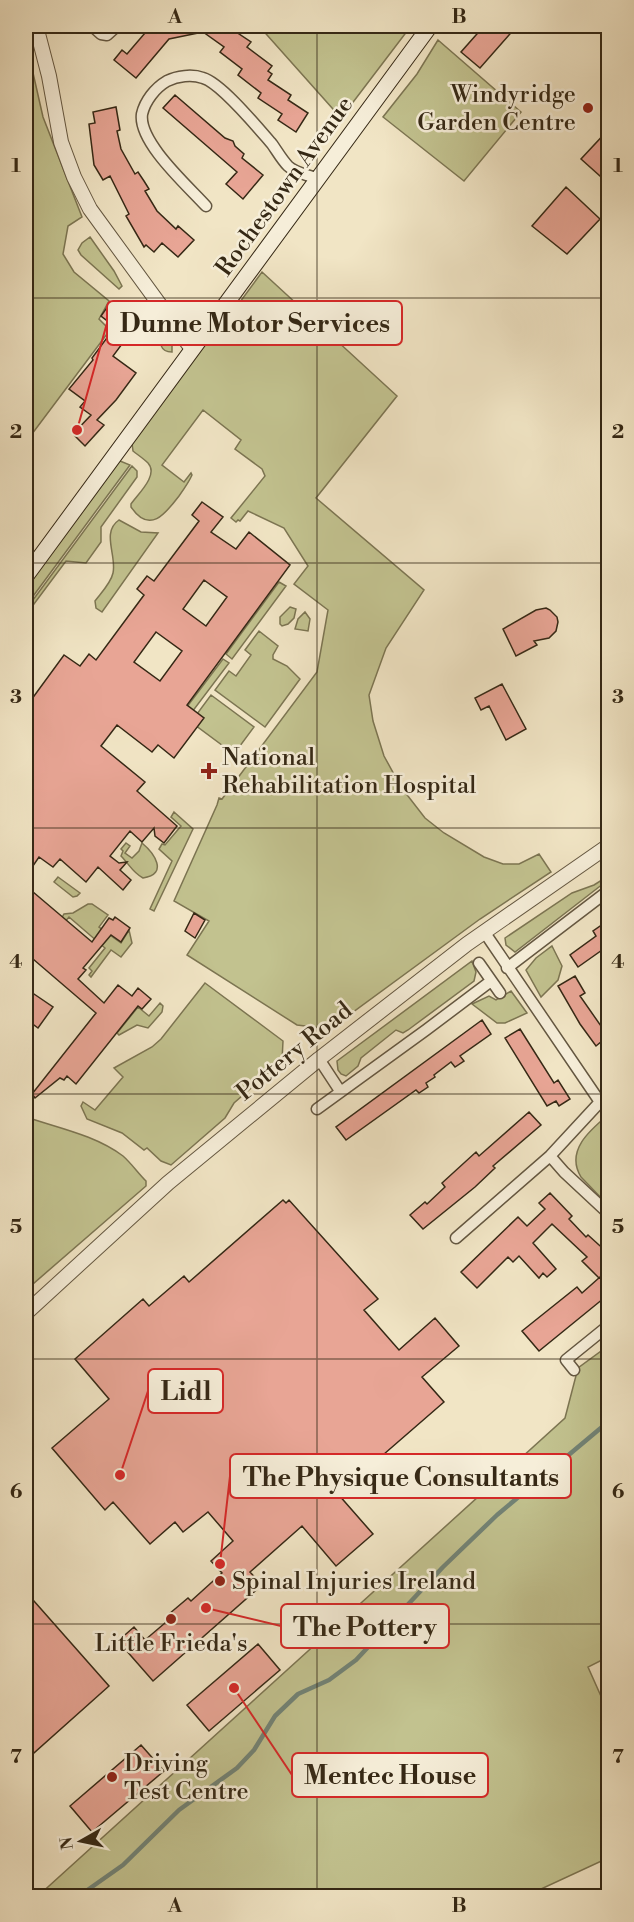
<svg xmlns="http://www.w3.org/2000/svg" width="634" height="1922" font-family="'Libre Bodoni',serif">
<rect width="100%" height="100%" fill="#f1e5c5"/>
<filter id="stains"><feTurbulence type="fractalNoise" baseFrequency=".00333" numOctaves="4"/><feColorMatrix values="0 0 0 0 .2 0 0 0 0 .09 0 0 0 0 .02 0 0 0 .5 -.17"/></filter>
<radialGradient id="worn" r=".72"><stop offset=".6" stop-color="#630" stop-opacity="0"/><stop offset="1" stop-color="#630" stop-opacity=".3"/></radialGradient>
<path fill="#c2c28f" stroke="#7c7552" stroke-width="1.5" d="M259,26H411L341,118Z
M438,40L521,112L464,181L383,117L417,74Z
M26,42L43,117L82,217L68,226L63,254L74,272L109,301L99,319L110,330L26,442Z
M90,237L114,271L122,286L119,289L81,255L78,250L82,243Z
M262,272L397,396L316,498L424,590L386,648L369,695L373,721L384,756L401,787L425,818L444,833L484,857L503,864H519L539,854L551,872L480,919L330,1029L297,1025L187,955L209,921L174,901L217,805L219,798L222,799L317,672L328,610L294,584L308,566L284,528L248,511L240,521L238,520L236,522L231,518L265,476L262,469L235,449L241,440L203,410L162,465L184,482L191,473L192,475C189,482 184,489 179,496C166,513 150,535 131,507V504C138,494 159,475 148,463C144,459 138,455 133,451L132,443L222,321H226Z
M164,333L172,344V352C160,352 158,342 164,333Z
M120,461L130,465L31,599L29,597L26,601V585L115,465Z
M132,466L137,471V477L101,527V542L86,563L66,561L31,608H27Z
M119,520L141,532L158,533L102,612L96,608L95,601C101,593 111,583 113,573C117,556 101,532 119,520Z
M279,582L286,586L232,659L226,654Z
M290,607L296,609L294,618L288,624L282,626L280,624V617Z
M305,612L310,619L308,631L295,629L298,619Z
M259,631L278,646L273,655V659L287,666L300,679L265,727L215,690L229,671L236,676L251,655L245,650Z
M223,659L229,663L189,716L183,712Z
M211,695L254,727L234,754L191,722Z
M174,812L193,829L154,911L150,909L172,861L159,849L162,844L165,845L181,826L171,817Z
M126,843L130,846L125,853L132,858L139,851L142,843C154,853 169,874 143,878C133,873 129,864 121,856L123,851L121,849Z
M608,876V880L515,952L506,945L505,938L572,893L594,885Z
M58,877L80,893L77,896L73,897L54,882Z
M88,904H92L108,915L99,927L121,943L129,930L132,943L121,957L111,950L91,977L89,975L92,971L89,968L105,948L69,917L57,931L55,930L64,914L73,913Z
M552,946L562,966L558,980L541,997L526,970L536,958Z
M472,961L476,972L474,981L408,1030L403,1033L396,1030L361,1058L358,1066L346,1076L341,1074L338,1070L337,1061Z
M205,983L283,1041L282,1061L234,1103L225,1118L171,1165L161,1161L147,1148L144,1150L122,1133L87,1119L81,1106L83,1102L95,1110L123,1077L114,1068L152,1047L161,1039Z
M511,991L527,1013L505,1023H497L472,1004L489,996L496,1000Z
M160,1003L163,1006L162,1012L148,1028L137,1025L119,1035L117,1033L138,1007L149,1016Z
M608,1115V1205L581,1177C565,1151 590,1130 608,1115Z
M26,1117C58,1128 95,1135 123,1156C131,1163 138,1173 146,1181V1186L26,1290Z
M608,1346V1657L588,1667L608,1712V1858L526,1896H38L565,1418L578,1368Z"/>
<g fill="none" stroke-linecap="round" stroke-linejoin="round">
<path stroke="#728376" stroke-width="4.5" d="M79,1896L123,1865L179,1810L237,1768L254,1750L275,1716L298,1694L329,1680L356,1660L443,1567L497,1515L602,1427L608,1424"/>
</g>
<path fill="#e8a595" stroke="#352815" stroke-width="1.5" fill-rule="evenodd" d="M151,26H227L251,42L247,47L272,66L268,71L272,74L268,80L291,95L288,100L308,113L296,132L278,120L282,114L258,98L261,93L238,75L242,69L220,52L224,47L203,32L169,39L136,78L114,60L122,50L127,54Z
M484,26H517L480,68L461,52Z
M175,95L225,138L233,141L235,146L244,154L242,158L263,175L243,199L226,184L237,172L163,108Z
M116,107L120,130L117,131L121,149L135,174L138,172L144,181L149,189L145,191L157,211L176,229L178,226L194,240L178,257L162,243L154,252L146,245L144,247L126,216L129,214L110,176L103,180L94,165L89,124L95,123L93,112Z
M609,129V184L581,159Z
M566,187L600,219L567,254L532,226Z
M108,306L118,314L120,311L132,319L122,332L128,336L113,356L136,373L116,400L97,420L104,425L85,446L73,434L91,415L80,407L85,401L69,389L93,360L92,358L115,327L101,316Z
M202,502L223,517L211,532L236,549L249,532L290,565L187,705L204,718L174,758L158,745L152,752L117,725L101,746L145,782L137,791L177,826L164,843L155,836L154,828L142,842L130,831L110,856L119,863L127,862L120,870L131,880L123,890L98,867L86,882L60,859L53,867L39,857L26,876V707L64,655L80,666L89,654L96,660L144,595L137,589L147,576L154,581L199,521L192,515ZM204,580L227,597L206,626L183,609ZM156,632L182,651L160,681L134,662Z
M546,608L550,610L557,617L558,622L556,631L549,638L534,641L537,645L516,656L503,629L536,610Z
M502,684L526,729L506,740L489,706L481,710L475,698Z
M26,886L92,942L109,918L113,920L115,917L130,928L121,942L111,935L83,968L86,970L78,979L104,1003L118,985L132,996L138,988L151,999L142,1009L138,1006L76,1084L67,1076L64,1080L60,1078L35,1098L32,1094L96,1013L26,953Z
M194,913L205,920L195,938L185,931Z
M609,920V953L605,948L578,967L570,955L596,936L593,931Z
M575,976L585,993L580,996L608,1036L596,1046L580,1024L558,986Z
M34,994L53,1007L38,1028L26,1019V1006Z
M482,1020L491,1034L460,1056L464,1061L455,1067L451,1062L434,1075L435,1077L426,1083L428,1087L419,1093L416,1090L346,1140L336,1127Z
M520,1029L554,1083L558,1080L570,1099L559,1106L556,1101L547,1106L505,1038Z
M529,1112L541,1125L493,1166L495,1168L475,1187L423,1229L410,1215L425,1202L427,1204L445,1187L442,1183L476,1152L479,1156Z
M550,1193L572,1216L569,1219L586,1237L588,1235L609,1254V1268L599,1278L582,1261L587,1257L552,1224L533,1243L556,1269L547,1277L543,1273L539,1278L519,1256L513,1262L508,1257L477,1288L461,1272L518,1217L527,1226L545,1209L539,1203Z
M283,1200L286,1203L289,1200L378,1299L364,1310L399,1350L435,1318L459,1346L422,1377L444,1402L338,1494L373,1534L336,1566L302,1526L250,1572L262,1585L153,1681L118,1641L134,1627L145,1640L172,1617L169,1614L188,1598L191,1601L222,1573L211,1561L233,1541L208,1512L183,1532L175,1522L150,1544L113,1502L105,1510L52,1448L109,1399L75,1359L143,1299L149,1306L184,1276L189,1282Z
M600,1277L609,1287V1294L539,1351L522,1331L577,1287L582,1293Z
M26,1592L109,1686L26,1760Z
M258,1644L280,1670L209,1731L187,1705Z
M141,1745L164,1771L92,1832L70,1806Z"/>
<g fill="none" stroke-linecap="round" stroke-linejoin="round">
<g stroke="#645741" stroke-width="13">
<path id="minor" d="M92,26L101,34L107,35L117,26
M206,206C188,186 138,142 142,114C145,101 155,88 167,81C177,76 192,74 203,78C221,83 258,128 272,144C277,151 282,160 288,166C295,173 309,175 318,179
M485,933L600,1102
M479,963L500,993
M507,968L608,891
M319,1059L340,1091
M317,1109L426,1030L491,981
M550,1156L564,1172L608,1213
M456,1238L550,1156L600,1102L608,1096
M574,1370L566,1360L608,1326"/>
</g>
<g stroke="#645741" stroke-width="16">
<path id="tertiary" d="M36,26L49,76L61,142L74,177L90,209L192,349
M26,1313L168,1183L319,1059L467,944L608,846"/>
</g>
<g stroke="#352815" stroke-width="17">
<path id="secondary" d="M26,576L430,26"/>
</g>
<use href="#minor" stroke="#f6eed9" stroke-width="10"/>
<use href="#tertiary" stroke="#f6eed9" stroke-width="14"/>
<use href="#secondary" stroke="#f6eed9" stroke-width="15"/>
</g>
<path fill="none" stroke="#352815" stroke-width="1.5" stroke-opacity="0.55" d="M317,26V1896M26,298H608M26,563H608M26,828H608M26,1094H608M26,1359H608M26,1624H608"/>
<g fill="#8f2418" stroke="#f6eed9" stroke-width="2">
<circle cx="588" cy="108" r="6"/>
<path d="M206 762h6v6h6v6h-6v6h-6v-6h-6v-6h6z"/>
<circle cx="220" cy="1581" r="6"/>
<circle cx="171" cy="1619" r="6"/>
<circle cx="112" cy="1777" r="6"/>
</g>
<g text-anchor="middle" stroke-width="5" stroke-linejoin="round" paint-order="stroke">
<g font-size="24" fill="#352815" stroke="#f6eed9" text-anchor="start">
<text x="576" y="102" text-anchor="end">Windyridge<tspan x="576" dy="28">Garden Centre</tspan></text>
<text x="222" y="765">National<tspan x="222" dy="28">Rehabilitation Hospital</tspan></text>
<text x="232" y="1589">Spinal Injuries Ireland</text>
<text x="171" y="1651" text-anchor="middle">Little Frieda's</text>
<text x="124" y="1771">Driving<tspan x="124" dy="28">Test Centre</tspan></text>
</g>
<g font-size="24" fill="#352815" stroke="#f6eed9">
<text transform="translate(284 186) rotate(-54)" y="8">Rochestown Avenue</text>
<text transform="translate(294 1051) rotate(-39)" y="8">Pottery Road</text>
</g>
</g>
<path fill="none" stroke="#d62828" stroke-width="2" d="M77 430L107 323M120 1475L148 1391M220 1564L230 1476M206 1608L281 1626M234 1688L292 1775"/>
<g fill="#d62828" stroke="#f6eed9" stroke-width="2">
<circle cx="77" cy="430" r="6"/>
<circle cx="120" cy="1475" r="6"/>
<circle cx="220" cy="1564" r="6"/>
<circle cx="206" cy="1608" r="6"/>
<circle cx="234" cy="1688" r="6"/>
</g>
<g fill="#f6eed9" stroke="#d62828" stroke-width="2">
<rect x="107" y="301" width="295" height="44" rx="6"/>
<rect x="148" y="1369" width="75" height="44" rx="6"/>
<rect x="230" y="1454" width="341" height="44" rx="6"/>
<rect x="281" y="1604" width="168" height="44" rx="6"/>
<rect x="292" y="1753" width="196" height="44" rx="6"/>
</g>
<g font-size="26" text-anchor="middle" font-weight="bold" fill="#352815">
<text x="255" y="332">Dunne Motor Services</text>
<text x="186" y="1400">Lidl</text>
<text x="401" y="1486">The Physique Consultants</text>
<text x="365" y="1636">The Pottery</text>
<text x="390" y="1784">Mentec House</text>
</g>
<rect width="634" height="1922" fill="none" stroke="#f1e5c5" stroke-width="66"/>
<g transform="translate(81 1841) rotate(261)" stroke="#f6eed9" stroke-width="4.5" paint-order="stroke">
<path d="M0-4.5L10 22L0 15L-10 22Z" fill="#352815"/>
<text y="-9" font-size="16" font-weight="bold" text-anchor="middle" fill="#352815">N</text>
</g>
<rect x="33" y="33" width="568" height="1856" fill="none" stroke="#352815" stroke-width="2"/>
<g font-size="20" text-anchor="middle" font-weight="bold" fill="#352815">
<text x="175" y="23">A</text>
<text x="459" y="23">B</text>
<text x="16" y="172">1</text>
<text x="618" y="172">1</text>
<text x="16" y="438">2</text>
<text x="618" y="438">2</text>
<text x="16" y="703">3</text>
<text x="618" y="703">3</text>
<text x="16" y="968">4</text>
<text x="618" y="968">4</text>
<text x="16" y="1233">5</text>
<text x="618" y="1233">5</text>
<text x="16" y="1498">6</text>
<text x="618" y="1498">6</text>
<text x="16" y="1763">7</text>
<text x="618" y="1763">7</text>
<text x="175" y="1912">A</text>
<text x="459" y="1912">B</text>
</g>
<rect width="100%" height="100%" filter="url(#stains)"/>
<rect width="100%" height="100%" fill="url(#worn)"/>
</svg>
